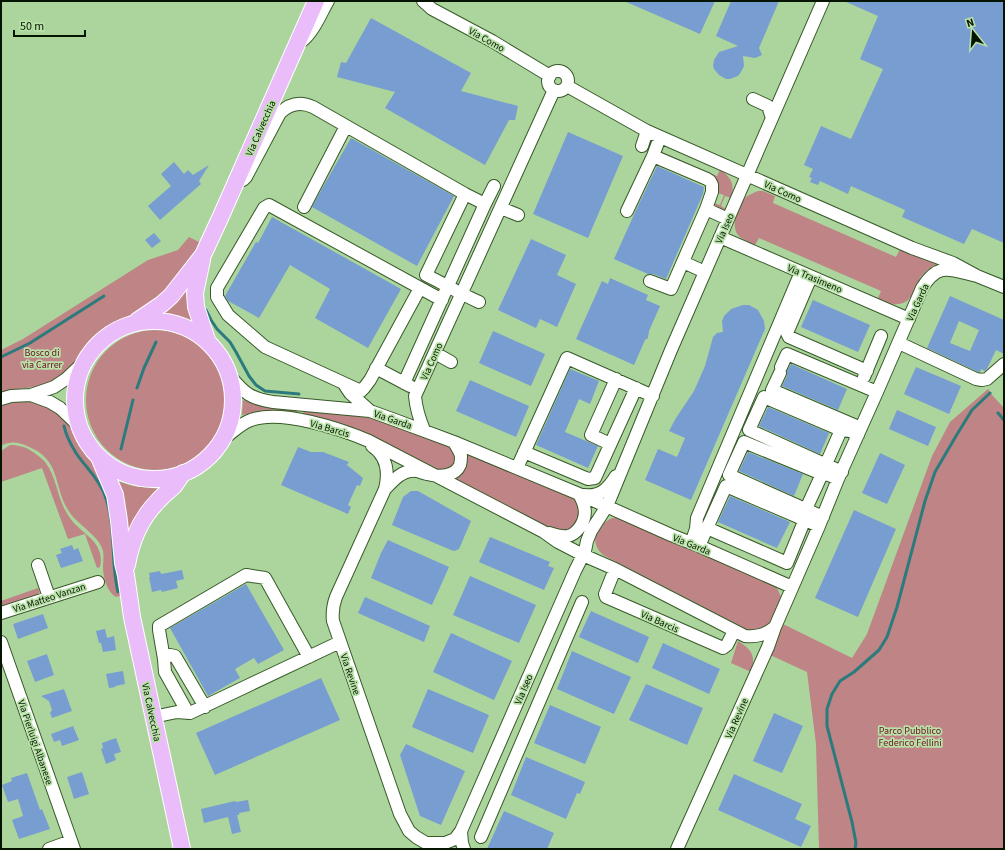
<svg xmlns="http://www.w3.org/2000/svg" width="1005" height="850" font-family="'Source Sans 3',sans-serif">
<rect width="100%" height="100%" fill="#acd59d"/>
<path fill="#bf8486" d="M662,145H664L662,152L717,176L720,170C732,177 735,186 731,198L725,196L721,206L726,209L723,210L715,206L714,203L720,205L724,195L718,193L719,188L717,183L659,155Z
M758,191H763L775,196L773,203L896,257L900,249C912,255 925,258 937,264C930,267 924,272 920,278C913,290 912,306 893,304C888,303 883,300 878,298L881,291L759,238L755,245C749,242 742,240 738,235C730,225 738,204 746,197C750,194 754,193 758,191Z
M189,237L201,243L191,261L167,294L137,313L121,320L103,330L67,371L56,381L43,386L8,390L1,393V350L23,339L148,260L178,250Z
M189,286L193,321L180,316L162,313Z
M86 400a70 70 0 1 1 140 0a70 70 0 1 1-140 0Z
M988,389L993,396L1004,408V849H819L816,744L807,672L768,654L783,624L852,658L867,634L932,456L950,422Z
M243,400L262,406L297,410V414C278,413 260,411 242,415Z
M19,401L39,402L50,407L73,428L77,441L82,450L103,476L108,484L123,595L116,597C107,592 103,577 103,567C103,560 105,553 101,546C97,536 77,523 70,513C52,487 63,460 27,446C18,442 10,441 1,446V406Z
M304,410L353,415L376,419L449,445L575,499C587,513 579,520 570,532L553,530L369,435L333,421L303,414Z
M10,445C19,445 26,447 33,452C37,455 42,458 45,462C57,477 57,499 68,515C79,534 106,540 100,567L97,568L85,534L68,539L42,468L1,482V451Z
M117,481L133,486L160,489L126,543Z
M612,518H618L775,585L778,590L781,597V606L773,624L755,632L748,630L603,555C601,553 598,550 597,547C591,534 601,523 612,518Z
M38,588L40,594L1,607V601Z
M738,641C752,650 756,655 751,672L731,663Z"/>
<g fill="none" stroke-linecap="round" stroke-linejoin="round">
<path stroke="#2b7b7d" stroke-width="3" d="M206,310L211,320L217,329L230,342L236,352L249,376L256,385L265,391L299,394
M1,357L30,343L104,296
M137,388L144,368L156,342
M998,413L1004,420
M64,426C66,435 71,445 76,453C86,468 97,476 104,493C117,525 110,560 118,592
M121,449L133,400
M855,849L856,843L852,822L827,726V709L832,694L840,681L854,672L879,650L887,637L897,607L925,501L935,472L956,436L972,410L990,393"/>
</g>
<path fill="#789dd1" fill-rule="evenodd" d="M624,1H715L700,34Z
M731,1H779L759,48L762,55L755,58L743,56L744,66L741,72L738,76L730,79H726L719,75L714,69L713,66L714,60L719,52L738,46L716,36Z
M844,1H1004V243L972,229L964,244L902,217L905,210L851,186L848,194L820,181L818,185L810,182L812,178L809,177L813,169L804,165L821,126L851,139L883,69L860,59L878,16Z
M371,18L471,73L461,91L518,106L515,120H509L485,165L385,108L395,92L337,77L341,62L346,63Z
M568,132L623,156L588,238L533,214Z
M351,138L454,196L417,266L312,207L324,185Z
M174,162L184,174L188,170L193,175L209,165L199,181L201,184L160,220L148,206L171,186L161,174Z
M657,166L704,187L703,194L666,279L653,274H648L614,259L637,208Z
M272,217L401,289L368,348L315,318L330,289L290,265L259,318L228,301L225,296L256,242L258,243Z
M154,233L161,241L152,248L145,240Z
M531,239L566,255L557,275L576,284L557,327L540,319L536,328L498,310Z
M610,278L648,295L646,300L660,306L649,331L648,338L645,340L634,365L576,339L602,281L608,284Z
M950,296L1004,320V354L996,350L987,369L985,371L981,369L980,372H978L927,348ZM959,321L979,330L970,351L950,343Z
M813,300L870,325L858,352L801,327Z
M743,305H749L758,310L764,321L765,329L691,500L645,480L658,449L677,457L685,438L669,431L676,418L694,391L705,366L713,337L717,333L723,332L722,321L724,316L731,309Z
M493,331L545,354L531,386L479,363Z
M791,364L847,389L838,410L782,386L787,376V371Z
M916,367L961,386L949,414L904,394Z
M570,369L599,381L590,404L579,399L565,432L598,446L588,468L536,445Z
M470,380L529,406L516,437L456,411Z
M768,407L829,433L820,454L759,426Z
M897,410L936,427L928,446L889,429Z
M298,447L311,452H323L349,462L347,465L363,478L360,486L357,485L348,505L351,507L348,514L281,485Z
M748,452L803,474L794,496L739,471Z
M880,453L905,465L887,504L862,493Z
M411,491H418L471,521L459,549L454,551L451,550L392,525L403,497Z
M730,496L790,522L777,548L718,522Z
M854,510L896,529L858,617L815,598Z
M490,537L550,562L548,566L554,568L544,590L479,562Z
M388,540L449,567L432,605L371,578L381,553Z
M72,545L74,550L78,548L83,561L61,568L56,555L62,553L60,549Z
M182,570L184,579L176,581L178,588L162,592L161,590L152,592L149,577H150L149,573L160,571L161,574Z
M470,576L536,605L519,643L453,615Z
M246,584L284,650L258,664L254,658L235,669L240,678L208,696L170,628Z
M365,597L430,626L424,642L358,613Z
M591,611L649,637L638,663L579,637Z
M43,614L48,628L18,639L13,624Z
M105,629L107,638L114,636L116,650L103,652L101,643H99L96,631Z
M451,633L512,661L494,700L433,672Z
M663,643L720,669L709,694L652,668Z
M572,651L631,677L614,714L557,689Z
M47,654L54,675L35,682L27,661Z
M123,671L125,684L115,686L116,687L109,688L106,674Z
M321,678L340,720L215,775L196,733Z
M646,684L703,708L687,745L629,720Z
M64,689L72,711L52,718L50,713L52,710L49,701L41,696Z
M428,689L489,715L473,753L412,727Z
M550,705L601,727L585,764L534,743Z
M774,713L803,726L782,773L753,761Z
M73,726L79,740L62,746L60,740L54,742L51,734Z
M116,738L121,752L114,754L116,760L106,764L101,749L103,748L102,743Z
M406,744L465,771L441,825L420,816L400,755Z
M526,757L585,782L580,794L577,793L566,819L511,795Z
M82,772L89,794L74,799L67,777Z
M27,773L40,810L42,809L50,829L19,839L12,820L23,816L18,799L8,802L2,785L12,781L11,778Z
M734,774L802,804L795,819L811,826L801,847L718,810Z
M248,800L250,811L239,813V815H237L241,832L232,834L228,817L204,823L201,809L235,801L236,802Z
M504,811L554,833L547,849H487Z"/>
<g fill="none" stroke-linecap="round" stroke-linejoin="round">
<g stroke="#375a28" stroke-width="14">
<path id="minor" d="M423,1L432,9L492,41L550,76
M302,41C313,33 321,13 328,1
M548 81a10 10 0 1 1 20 0a10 10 0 1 1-20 0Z
M567,86L647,131L912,248L953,263L977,276L1004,287
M753,99L768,106L772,118
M642,146L647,131
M243,180L246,177L280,113C289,104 300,101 313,107L465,194L485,204
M465,194L426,275C444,284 461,294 479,302
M304,207L346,126
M501,208L518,215
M706,209L728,219
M627,211L653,156L660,137
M720,237L909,319
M683,262L705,272
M811,277L787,333L789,337L867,371
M650,281L671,289L706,209L712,192V185L710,181L707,179L653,156
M420,288L370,380L364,388L361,391L265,347L228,315L217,297V288L264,208L269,205L442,300
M899,343L976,379L982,380L987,379L1004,364
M435,353L451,362
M781,367L787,354L877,392
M376,368L410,386
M780,373L772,390L861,428
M230,376C244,393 251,399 273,402L370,411L395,420L454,442L579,494L671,535L699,546L792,587
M864,377L881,336
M404,383L485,204L494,186
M344,384L350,393L370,411
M31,395L50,402L60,408L80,427
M1,399L11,396L31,395L54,387L66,379L87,359
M424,430C419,418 416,408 415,396L554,90
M223,439C232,433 241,423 251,420C281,409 341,429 369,441L544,532L558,542L583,555L615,569L745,636C757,637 765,635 775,627
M610,444L591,435L616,379
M372,446C387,456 389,473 385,489L336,597C333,605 332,612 333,621L400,814L409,831L416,837L436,849
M524,452L588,479L595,478L636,388
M826,464L841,430
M517,468L567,358L653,396
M842,472L749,430L764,397L841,430L850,431L858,435
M385,489C392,482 401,471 412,471C417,470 422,473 427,474C439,477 455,477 460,465C461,462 461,459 461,456C460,451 456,446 454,442
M584,495C600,497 608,489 616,476
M806,509L822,474
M823,517L729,475L744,442L822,474L829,475L838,479
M707,528L787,563L805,519
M549,533C555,535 562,537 568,536C573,535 577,531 580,527C588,515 585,505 579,494
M691,543L696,529L697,518L801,272
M699,546L726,486L819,526
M38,565L49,597
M615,569L605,594L606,597L723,648L727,645L734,631
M1,613L98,582
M1,642L74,849
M164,659L159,630V626L246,575L265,578L309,657
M188,713L165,672L164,659L170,655L175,656L205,707
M153,717L177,712L190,713L340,642
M481,837L582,602
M427,843H445L455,839L461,831
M49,849L71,841
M464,849L462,843L461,831L575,571L585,551L587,541L591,531L607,506L671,350L823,1
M677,849L768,647L775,627L819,526L838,479L877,392L922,288C939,261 950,270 977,276"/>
</g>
<g stroke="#fff" stroke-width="18">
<path id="major" d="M202,260L195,293L196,307L207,340
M75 400a79 79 0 1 1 158 0a79 79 0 1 1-158 0Z
M137,321L162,304L171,296L203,255L221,216L316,1
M99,457L115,495L119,521L123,563L126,575L132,617L182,849
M127,565C131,542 141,518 158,501C163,495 169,491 174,486C177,482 180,477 183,473"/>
</g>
<use href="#minor" stroke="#fff" stroke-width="12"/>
<use href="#major" stroke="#eabcfa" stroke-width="16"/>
</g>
<g text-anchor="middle" stroke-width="3.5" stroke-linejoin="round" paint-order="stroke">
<g font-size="10" fill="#061402" stroke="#b9e2a9">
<text transform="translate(487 39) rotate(29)" y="4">Via Como</text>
<text transform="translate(260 128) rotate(-66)" y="4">Via Calvecchia</text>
<text transform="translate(783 191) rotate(24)" y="4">Via Como</text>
<text transform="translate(724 228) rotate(-66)" y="4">Via Iseo</text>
<text transform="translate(815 278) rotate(23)" y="4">Via Trasimeno</text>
<text transform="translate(917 302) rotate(-65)" y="4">Via Garda</text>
<text transform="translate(431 361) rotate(-66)" y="4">Via Como</text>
<text transform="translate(393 419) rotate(19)" y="4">Via Garda</text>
<text transform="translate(330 428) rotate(16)" y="4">Via Barcis</text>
<text transform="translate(692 544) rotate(22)" y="4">Via Garda</text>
<text transform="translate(49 597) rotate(-18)" y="4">Via Matteo Vanzan</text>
<text transform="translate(660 621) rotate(24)" y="4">Via Barcis</text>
<text transform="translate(351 674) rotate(71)" y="4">Via Revine</text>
<text transform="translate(523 689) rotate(-67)" y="4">Via Iseo</text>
<text transform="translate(152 712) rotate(78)" y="4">Via Calvecchia</text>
<text transform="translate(736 718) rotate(-66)" y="4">Via Revine</text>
<text transform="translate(36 742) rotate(71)" y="4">Via Pierluigi Albanese</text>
</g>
<g font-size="10" fill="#6c0e21" stroke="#b9e2a9">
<text x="42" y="356">Bosco di<tspan x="42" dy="12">via Carrer</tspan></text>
<text x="910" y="734">Parco Pubblico<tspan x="910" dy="12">Federico Fellini</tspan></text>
</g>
</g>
<rect width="1005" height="850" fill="none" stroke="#061402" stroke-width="4"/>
<g transform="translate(973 32) rotate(343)" stroke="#b9e2a9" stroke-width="3" paint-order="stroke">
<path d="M0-3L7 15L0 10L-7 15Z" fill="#061402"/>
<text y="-6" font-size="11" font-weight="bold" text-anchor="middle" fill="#061402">N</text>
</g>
<path d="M14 30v6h71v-6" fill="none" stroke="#061402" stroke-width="2"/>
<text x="20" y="30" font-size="12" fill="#061402" stroke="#b9e2a9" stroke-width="3" paint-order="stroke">50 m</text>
</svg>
